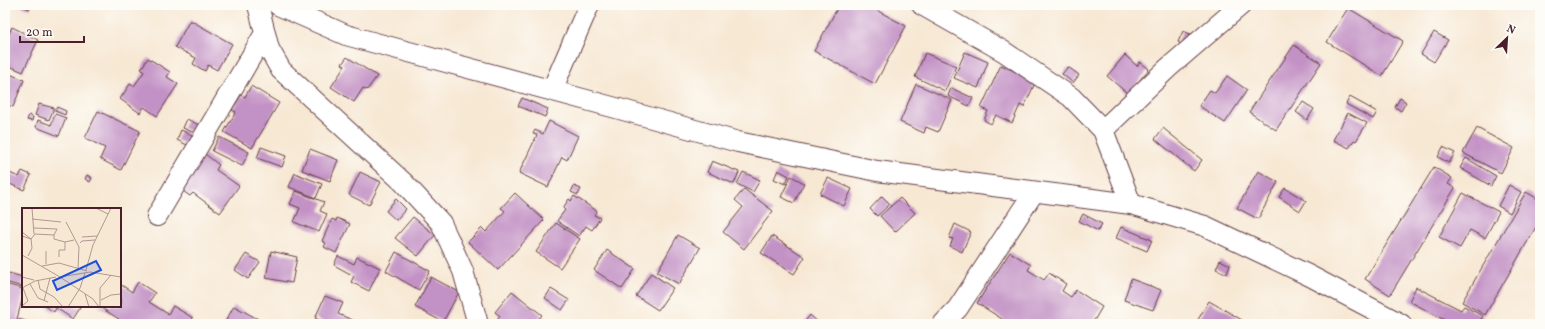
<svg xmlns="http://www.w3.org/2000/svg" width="1545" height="329" font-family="Vollkorn,serif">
<rect width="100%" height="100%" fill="#fdfcf7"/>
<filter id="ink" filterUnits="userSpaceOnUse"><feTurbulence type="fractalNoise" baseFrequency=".025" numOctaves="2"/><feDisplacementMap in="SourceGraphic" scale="8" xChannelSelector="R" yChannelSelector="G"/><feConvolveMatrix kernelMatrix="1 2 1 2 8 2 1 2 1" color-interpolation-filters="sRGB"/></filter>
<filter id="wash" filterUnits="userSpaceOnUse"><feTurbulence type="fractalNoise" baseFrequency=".012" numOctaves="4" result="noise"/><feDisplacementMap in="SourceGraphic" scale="16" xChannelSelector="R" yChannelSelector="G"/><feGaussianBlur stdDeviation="0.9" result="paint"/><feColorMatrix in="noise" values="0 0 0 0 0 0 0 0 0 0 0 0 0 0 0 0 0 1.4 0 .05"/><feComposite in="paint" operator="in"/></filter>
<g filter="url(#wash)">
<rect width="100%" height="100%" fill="#f7e8d4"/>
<g id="blocks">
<path fill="#c291c5" d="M17,5H31L30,9Z
M839,5H867L906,26L875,84L814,51Z
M1348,8L1403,41L1382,76L1327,42Z
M190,20L232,44L217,70L208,65L205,71L193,64L196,58L175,47Z
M12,27L38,40L23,72L5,64V37L7,38Z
M1183,31L1193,35L1187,47L1178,42Z
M1434,32L1448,40L1434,62L1421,54Z
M1294,45L1321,63L1276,130L1249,112Z
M965,52L988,62L978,88L954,78Z
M925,53L956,66L945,91L915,77Z
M1125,55L1137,66L1140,62L1149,69L1128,94L1107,76Z
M347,57L377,76L367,90L363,88L354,102L331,87L345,66L342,64Z
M148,58L170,72L167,77L178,84L157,116L144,107L140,113L120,99L130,84L134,86L144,72L141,69Z
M1001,65L1036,81L1024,107L1020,105L1012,123L996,115L991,124L984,120L988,111L981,108Z
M1068,67L1079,75L1073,83L1062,74Z
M5,72L24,80L13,107L5,104Z
M1227,76L1247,90L1225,123L1199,106L1210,90L1215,93Z
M916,84L952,100L938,132L926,127L924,133L900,122Z
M251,86L279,103L252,148L224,132L236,112L232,110L241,95L245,97Z
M951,88L973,98L969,106L948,96Z
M1350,97L1377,112L1373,119L1346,104Z
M522,98L548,109L545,117L518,106Z
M1400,98L1406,102L1401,111L1395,107Z
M1303,102L1314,109L1307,120L1296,112Z
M39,104L54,108L49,120L35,115Z
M57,107L66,111L65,115L55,111Z
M98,111L140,131L121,170L100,159L105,148L85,138Z
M1348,113L1367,123L1356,141L1354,140L1349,148L1333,140Z
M55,114L66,118L59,136L36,127L38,120L51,125Z
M29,115L33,117L32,121L27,120Z
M187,119L201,126L197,134L183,128Z
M549,121L578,136L567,160L562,157L548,187L519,173L537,135L533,134L535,130L543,134Z
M1163,128L1202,160L1194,171L1155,139Z
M1477,128L1514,148L1501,173L1463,153Z
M181,130L196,137L191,147L177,140Z
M219,137L249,152L242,166L212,151Z
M261,147L286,156L282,167L257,158Z
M1443,147L1455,153L1449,163L1438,157Z
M310,149L338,160L330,181L302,170Z
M205,154L219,165L216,170L239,186L220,213L193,193L190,196L180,189Z
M1466,158L1496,176L1491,186L1460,168Z
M712,161L739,172L734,184L707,172Z
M1434,167L1452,178L1448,184L1455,188L1390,295L1365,279Z
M778,170L789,176L785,184L774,179Z
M5,171L19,177L22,171L31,175L24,190L5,182Z
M1258,171L1278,182L1258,219L1237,208Z
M360,172L381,182L369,205L349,195Z
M743,172L760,180L753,192L737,184Z
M295,173L322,184L316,198L289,187Z
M87,175L92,178L90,182L85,179Z
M791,176L804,183L794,203L781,197Z
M828,178L852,189L844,206L820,194Z
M1509,185L1521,192L1510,213L1498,206Z
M574,186L581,189L578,195L571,192Z
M1285,188L1306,201L1300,211L1279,197Z
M744,189L773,211L744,249L723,232L743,207L735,200Z
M296,191L324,202L320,211L327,214L319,232L294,222L300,208L290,204Z
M1526,192L1540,200V220L1485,315L1462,302Z
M515,193L544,220L498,270L468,242L482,228L486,232L505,211L501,208Z
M1463,193L1499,212L1485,238L1470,230L1460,248L1439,237Z
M574,196L597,211L594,215L600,218L592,230L586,226L579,236L557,221L565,210L563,208L569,199L571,201Z
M882,196L890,204L877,216L870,209Z
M900,198L915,213L895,232L880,216Z
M396,199L406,209L396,220L386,211Z
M1083,214L1102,224L1098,231L1079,221Z
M413,217L435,235L418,256L395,238Z
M337,218L350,224L336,253L324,247L326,243L322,241L332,219L336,221Z
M556,223L580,239L560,268L536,252Z
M955,224L971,232L962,252L950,246L953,239L949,238Z
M1121,227L1152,240L1147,251L1116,238Z
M678,235L700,248L679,284L657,272Z
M772,236L805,257L794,274L761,253Z
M607,250L635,269L622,289L594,270Z
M271,251L297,257L292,283L266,278Z
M396,252L430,271L419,290L386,271Z
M1010,252L1031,265L1028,270L1044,280L1049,273L1066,284L1062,291L1071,297L1076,290L1102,307L1092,324H1010L977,303Z
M246,254L260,262L248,279L235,270Z
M338,256L354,264L357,257L380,268L369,291L351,282L354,276L334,265Z
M1220,260L1230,265L1227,274L1216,269Z
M5,272L23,277V287L5,282Z
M651,273L673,288L658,310L636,296Z
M431,277L459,292L443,322L415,307Z
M1131,279L1161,290L1153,310L1124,300Z
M138,282L155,293L149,302L168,314L173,306L193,318L189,324H116L119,319L98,306H120V284L132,292Z
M5,284L23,289V296L17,319L26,321V324H5Z
M1416,287L1461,310L1464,306L1483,316L1478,324H1452L1409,301Z
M551,289L569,300L562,310L545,298Z
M512,291L542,315L534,324H498L496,322L500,316L495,312Z
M325,296L343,303L338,314L355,321L354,324H328L315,318Z
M1209,301L1249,324L1196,323Z
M45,306H77L80,308L73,319L56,308L54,312Z
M234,306L267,324H224Z
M810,315L820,324H803Z"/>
</g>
</g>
<g filter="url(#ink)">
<use href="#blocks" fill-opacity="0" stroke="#643d44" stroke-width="1"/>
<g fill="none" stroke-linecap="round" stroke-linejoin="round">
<g stroke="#643d44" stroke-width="22">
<path id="minor" d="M258,5L269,49L281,70L403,182L441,223L463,271L478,324
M278,5L346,35L616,108L738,142L877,171L1131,204L1205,226L1310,276L1401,324
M922,5L1003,51L1071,97L1103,130L1131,204
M552,90L589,5
M1103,130L1168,68L1241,5
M157,216L265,33
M943,324L958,308L1034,192"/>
</g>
<use href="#minor" stroke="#fff" stroke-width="20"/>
</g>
</g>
<g transform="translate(22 208)">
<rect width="99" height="99" fill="#f7e8d4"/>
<path fill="none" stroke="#b29890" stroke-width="1" d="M10,0L12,26M74,0L86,6M10,11L39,14M44,14L57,39L56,61M0,24L9,31L10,40L6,48M32,27V31L43,34L52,32M0,28L9,31L13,26L32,27L35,21L12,20M60,29L75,28M58,35L60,33L73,32M24,43V56M0,47L38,69L68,64L99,69M37,49V42H43V34M20,58L37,55L65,63M64,62L71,37L89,0M0,69L12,72M38,69L71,91L77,99M16,72L18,81L32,89L41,99M8,76L16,90L26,94M0,80L13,73L34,69M63,86L67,99M79,92L89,87L99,86M22,93L28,70M0,98L6,93L1,80M46,99L58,80L63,65M78,99V80L89,67"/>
<path fill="#1d4ed8" fill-opacity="0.15" stroke="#1d4ed8" stroke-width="2" d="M74,53L79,62L35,82L31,73Z"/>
<rect width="99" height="99" fill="none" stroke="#4a1f2b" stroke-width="2"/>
</g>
<rect width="1545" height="329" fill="none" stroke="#fdfcf7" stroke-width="20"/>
<g transform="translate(1507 38) rotate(25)" stroke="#fdfcf7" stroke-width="3" paint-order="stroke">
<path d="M0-3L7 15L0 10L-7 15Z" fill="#4a1f2b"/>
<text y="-6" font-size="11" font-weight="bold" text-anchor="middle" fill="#4a1f2b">N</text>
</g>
<path d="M20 36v6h64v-6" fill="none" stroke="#4a1f2b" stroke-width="2"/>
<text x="26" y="36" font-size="12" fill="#4a1f2b" stroke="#fdfcf7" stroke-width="3" paint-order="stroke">20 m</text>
</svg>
